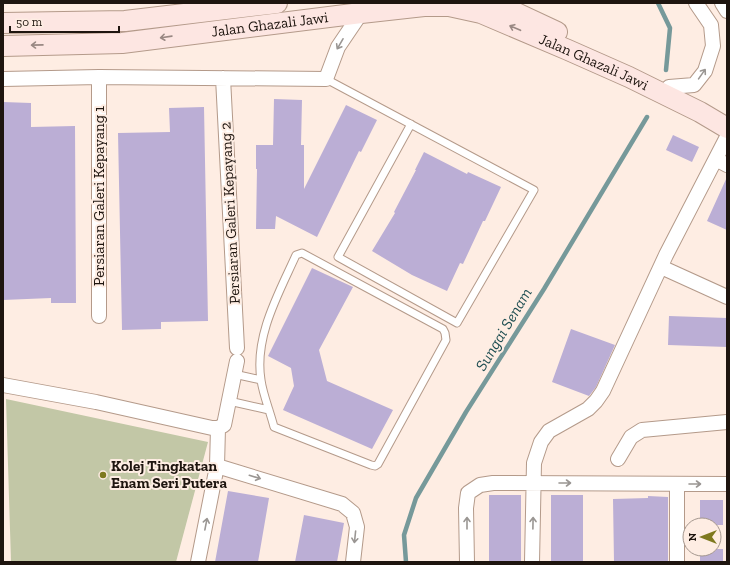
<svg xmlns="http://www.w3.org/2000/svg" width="730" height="565" font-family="'Zilla Slab',serif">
<rect width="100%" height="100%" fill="#feede3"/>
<path fill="#c2c7a6" d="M6,399L208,442L176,562H11Z"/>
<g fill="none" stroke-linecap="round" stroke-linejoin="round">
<path stroke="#76999a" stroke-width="4.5" d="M658,3L670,28L666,70
M406,562L404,535L416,498L466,412L544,289L647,117"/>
</g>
<path fill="#bbaed5" d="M274,99L302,100L301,145H304V189L346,105L377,120L361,152L359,151L317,237L276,216L275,229H256L257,169H256V145H273Z
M3,102L31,103V127L75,126L76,303H51V298L3,300Z
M204,107L208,321L161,322V329L122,330L118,133L170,132L169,108Z
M673,135L699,147L692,162L666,150Z
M424,152L467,174L468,172L501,187L485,221H483L463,264L460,263L447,291L412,275L372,251L395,213L394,212L416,170H415Z
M727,177V230L707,221Z
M312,268L353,287L319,350L327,381L393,410L372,449L283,410L294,386L291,368L268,356Z
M669,316L727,318V347L668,345Z
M571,329L615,345L596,387L589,396L552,382Z
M228,491L269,498L258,562H215Z
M489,495H521V562H489Z
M551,495H583V562H551Z
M648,496L668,497V562H614L613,499L648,498Z
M700,500H723V525H700Z
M304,515L344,523L337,562H295Z
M700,549H723V562H700Z"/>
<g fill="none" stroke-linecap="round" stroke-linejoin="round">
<g stroke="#b49a8a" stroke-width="9">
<path id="lane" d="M326,79L534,190L457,323L338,257L411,124
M302,253L443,329L445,333L446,340L378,464L375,466L371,465L274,427C270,411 263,395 261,380C254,336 279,293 296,255Z
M234,374L261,380
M229,401L269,410"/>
</g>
<g stroke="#b49a8a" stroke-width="16">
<path id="street" d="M722,3L727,11
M99,77V316
M223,78L237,348
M3,79L99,77L326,79L338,47L361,13
M669,87L694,85L705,71L713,46L711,25L696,3
M716,159L727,165
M661,267L727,297
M3,385L96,402L212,428H218L224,425L237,361
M618,459L631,437L642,430L727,422
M217,466L342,504L353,513L357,527L353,562
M677,484V562
M198,562L217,466L218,428
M467,562L466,508L468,493L480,485L493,483L727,484
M532,562L534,463L541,442L549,431L588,409L596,401L603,391L666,255L727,137"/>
</g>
<g stroke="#b49a8a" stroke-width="22">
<g id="secondary">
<path d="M495,3L557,32"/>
<path d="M3,23L125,21L277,3"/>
<path id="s1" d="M3,46L122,43L361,13L424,6H449L481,13L568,50L629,77L700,112L727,128"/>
</g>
</g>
<use href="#lane" stroke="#fff" stroke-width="7"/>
<use href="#street" stroke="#fff" stroke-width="14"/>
<use href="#secondary" stroke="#fde6e2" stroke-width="20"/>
</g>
<defs><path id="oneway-shaft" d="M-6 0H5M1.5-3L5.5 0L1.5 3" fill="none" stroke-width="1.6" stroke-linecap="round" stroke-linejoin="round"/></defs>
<g stroke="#998883">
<use href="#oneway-shaft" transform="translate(515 28) rotate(-157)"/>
<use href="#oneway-shaft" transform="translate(166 37) rotate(172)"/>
<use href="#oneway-shaft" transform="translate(37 45) rotate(179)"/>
</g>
<g stroke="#9a9693">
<use href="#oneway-shaft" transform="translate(340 44) rotate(120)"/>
<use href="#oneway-shaft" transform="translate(702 74) rotate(-55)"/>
<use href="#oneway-shaft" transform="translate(255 477) rotate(17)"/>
<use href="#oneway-shaft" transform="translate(565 483)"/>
<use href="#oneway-shaft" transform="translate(695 484)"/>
<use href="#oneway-shaft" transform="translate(467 523) rotate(-90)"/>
<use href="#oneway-shaft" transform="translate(533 523) rotate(-89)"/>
<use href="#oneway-shaft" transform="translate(206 524) rotate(-79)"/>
<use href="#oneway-shaft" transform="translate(355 537) rotate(96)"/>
</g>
<circle fill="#7e791f" stroke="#feede3" stroke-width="1.5" cx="103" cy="475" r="4"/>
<g text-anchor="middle" stroke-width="4" stroke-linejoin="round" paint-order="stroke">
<g font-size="15" fill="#1e150f" stroke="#feede3">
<text dy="5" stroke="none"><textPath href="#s1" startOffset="268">Jalan Ghazali Jawi</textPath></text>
<text dy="5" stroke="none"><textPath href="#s1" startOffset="604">Jalan Ghazali Jawi</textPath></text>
<text transform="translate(99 196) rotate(-90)" y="5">Persiaran Galeri Kepayang 1</text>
<text transform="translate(230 213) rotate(-93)" y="5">Persiaran Galeri Kepayang 2</text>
</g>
<g font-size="15" font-weight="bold" fill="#1e150f" stroke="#feede3" text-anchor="start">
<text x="111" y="471">Kolej Tingkatan<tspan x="111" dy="17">Enam Seri Putera</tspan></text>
</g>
<g font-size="16" font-style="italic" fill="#1d4d51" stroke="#feede3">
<text transform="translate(503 329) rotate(-59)" y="6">Sungai Senam</text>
</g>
</g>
<rect width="730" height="565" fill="none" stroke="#1e150f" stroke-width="8"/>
<g transform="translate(702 537) rotate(270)"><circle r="19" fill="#feede3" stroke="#a4978e"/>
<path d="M0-3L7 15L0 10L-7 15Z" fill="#7e791f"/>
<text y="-6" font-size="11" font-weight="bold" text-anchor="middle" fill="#1e150f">N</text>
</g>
<path d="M10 26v6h109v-6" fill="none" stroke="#1e150f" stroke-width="2"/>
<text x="16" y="26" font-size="12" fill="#1e150f" stroke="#feede3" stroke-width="3" paint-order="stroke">50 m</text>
</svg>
